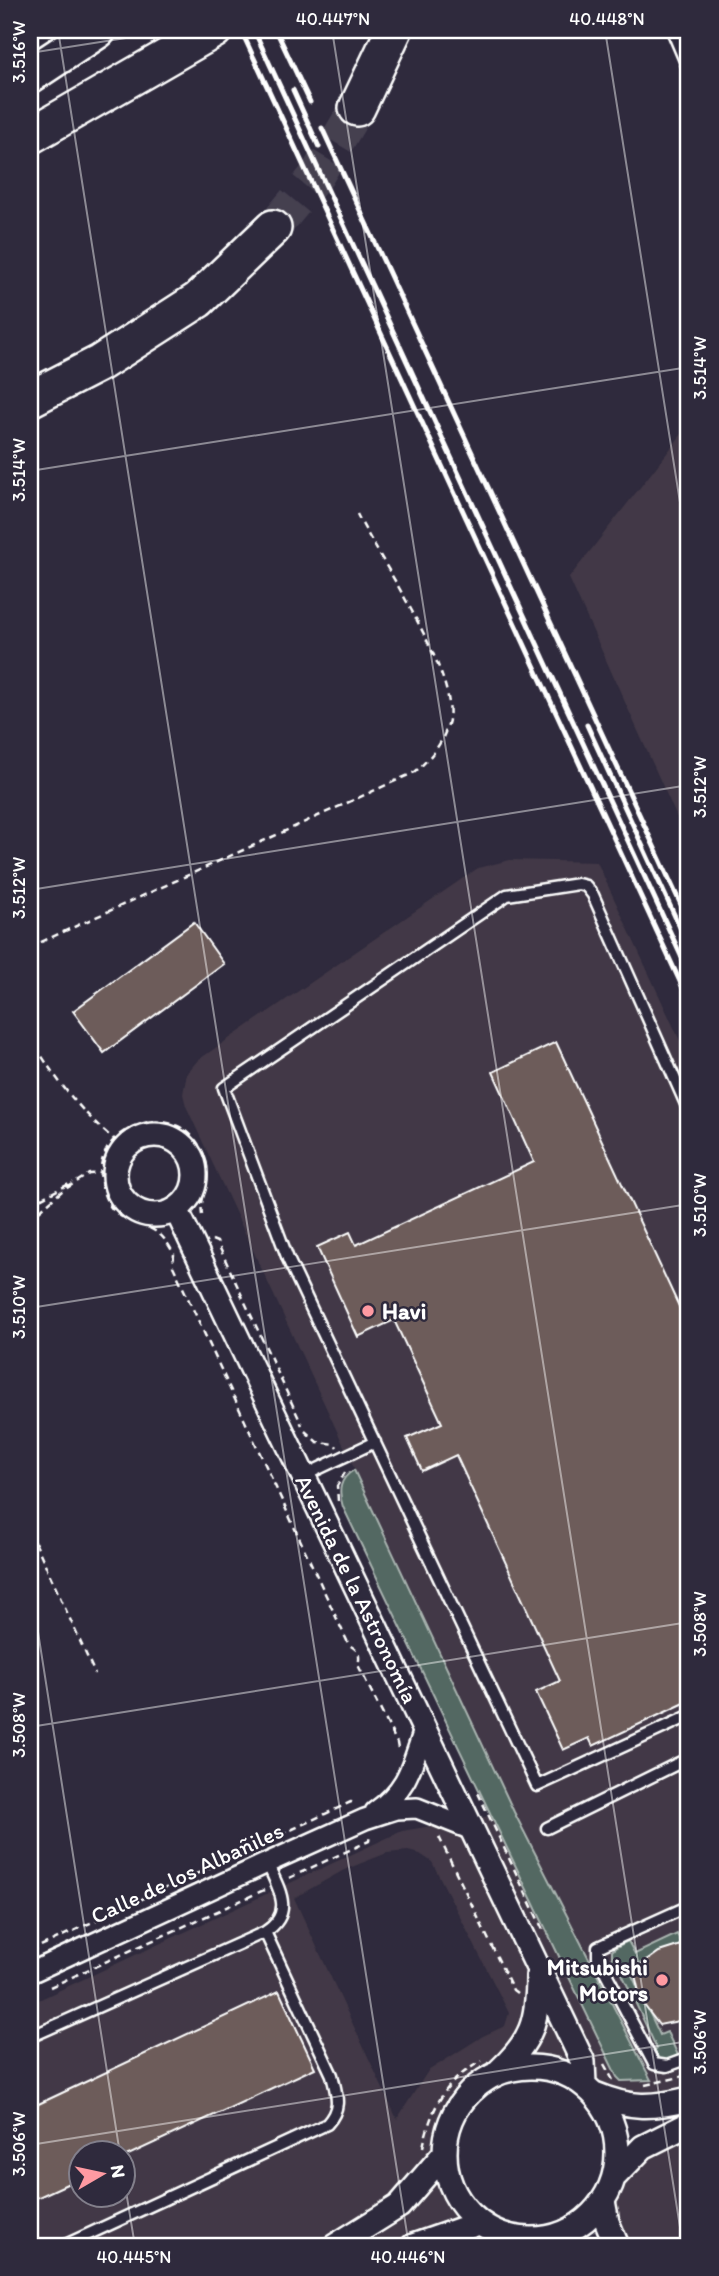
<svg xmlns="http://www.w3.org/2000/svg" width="719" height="2276" font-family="Itim,sans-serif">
<rect width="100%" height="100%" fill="#2f2a3d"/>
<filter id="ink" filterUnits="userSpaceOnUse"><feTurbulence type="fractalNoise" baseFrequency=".0143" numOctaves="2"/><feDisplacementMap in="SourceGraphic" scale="14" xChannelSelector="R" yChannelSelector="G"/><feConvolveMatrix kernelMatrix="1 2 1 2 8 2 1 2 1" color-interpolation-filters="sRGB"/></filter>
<g filter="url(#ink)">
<path fill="#423946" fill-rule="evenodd" d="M689,425V844L569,578Z
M510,860L597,862L689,1060V2099L660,2106L584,2083L568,2074L548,2067L522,2066L498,2072L477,2084L460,2101L450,2121L444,2154L448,2180L459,2202L479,2223L498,2233L544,2246H30V2004L402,1831L514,1812L186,1106L183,1094L187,1073L198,1060L478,868ZM408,1851L420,1854L432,1862L509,2013L505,2026L483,2036L428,2071L397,2119L294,1898L344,1870L387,1853ZM80,2154H122V2196H80Z
M689,2124V2246H617L603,2201L614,2177Z"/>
<path fill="#536862" stroke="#a9b4b0" stroke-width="2" d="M354,1470L514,1812L651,2080L621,2081L617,2077L343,1507C338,1491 339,1479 354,1470Z
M677,1934L682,1944L629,1969L660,2035L667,2032L678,2055L667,2061L660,2060L653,2052L657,2049L617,1963L612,1965V1951L616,1947L628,1941L635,1954Z"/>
<path fill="#6d5c5a" stroke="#fff" stroke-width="2" d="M194,922L224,964L104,1053L73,1011Z
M556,1042L689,1328V1701L593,1746L589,1738L563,1750L536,1692L560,1681L456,1455L422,1471L407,1438L442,1423L394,1320L358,1337L317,1247L350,1232L356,1245L534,1162L493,1072Z
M681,1945H689V2019L659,2025L641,2001L634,1970L659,1952Z
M279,1991L315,2068L122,2158V2154H80V2178L30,2201V2108Z"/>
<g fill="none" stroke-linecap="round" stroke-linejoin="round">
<path stroke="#443f50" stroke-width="35" stroke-dasharray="35 18" stroke-linecap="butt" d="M273,228L317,175L357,108"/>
<g stroke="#fff" stroke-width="15">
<path id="service" d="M672,30L689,70
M689,1111L593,895L586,886L578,884L507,895L224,1088L288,1259L537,1786L689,1716
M303,1476L375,1442
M681,1762L689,1782
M547,1828L689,1758
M689,1906L598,1947V1958L654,2064L667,2066L689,2058
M30,2037L265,1932C295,1913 279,1889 267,1863
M63,2246L327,2124C342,2107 337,2096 332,2075L265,1932"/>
</g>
<g stroke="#fff" stroke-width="24">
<path id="minor" d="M375,1812C408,1788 411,1768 424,1730
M30,1973L267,1863L365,1819L396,1809L417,1808L472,1830"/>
</g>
<g stroke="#fff" stroke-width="28">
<path id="tertiary" d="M115 1175a40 40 0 1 1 80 0a40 40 0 1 1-80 0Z
M176,1209L583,2062L584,2083
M445 2153a86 86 0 1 1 172 0a86 86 0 1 1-172 0Z
M498,2072C532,2041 538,2021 538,1976
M595,2094C631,2109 652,2108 689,2099
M614,2177L643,2147L689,2124
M603,2201L607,2222L617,2246
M335,2246L399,2206L444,2154
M413,2246L479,2223"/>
</g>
<g stroke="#fff" stroke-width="40">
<path id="motorway" d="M30,75L98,30
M357,108L394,30
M30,136L214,30
M30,399L100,363L198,300L273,228"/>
</g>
<path stroke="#fff" stroke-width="2.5" stroke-dasharray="7 5" stroke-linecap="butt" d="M30,947L415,772C430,758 442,745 448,724C462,678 379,559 357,514
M30,1036C53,1078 86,1119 125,1148
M30,1204L73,1182
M202,1215C199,1194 213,1184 205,1158C182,1090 80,1126 104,1194C115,1225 137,1218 158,1233C165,1238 170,1247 174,1254L173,1266L349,1645C358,1650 361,1654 358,1665L397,1743L398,1749
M30,1219L62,1191L89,1174L115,1173
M212,1240L217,1242L302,1425
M305,1431L317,1442L335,1444L337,1447
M338,1501L337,1486L347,1469
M30,1531L95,1674
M478,1793L544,1932
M439,1837L513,1990L517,1993
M289,1878L369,1841L370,1835
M30,1951L351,1802L354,1803
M50,1987L264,1890
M604,2064L613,2080
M645,2085L689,2075
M423,2147C432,2107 444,2081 482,2061
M305,2246L317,2239"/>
<use href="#service" stroke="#2f2a3d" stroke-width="10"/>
<use href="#minor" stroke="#2f2a3d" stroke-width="19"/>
<use href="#tertiary" stroke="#2f2a3d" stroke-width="23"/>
<use href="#motorway" stroke="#2f2a3d" stroke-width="35"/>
<path stroke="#fff" stroke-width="5" d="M241,30L689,1001
M254,30L689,973
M276,30L310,102
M293,90L319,147
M322,128L689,922
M587,725L689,947"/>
</g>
</g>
<path fill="none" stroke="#fff" stroke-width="2" stroke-opacity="0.45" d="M58,30L409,2246M332,30L683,2246M605,30L689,559M30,53L177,30M30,471L689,367M30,890L689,785M30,1308L689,1204M30,1581L120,2154M30,1727L689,1622M30,2145L689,2041M122,2167L135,2246"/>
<g fill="#ff9aa2" stroke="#2f2a3d" stroke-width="2.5">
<circle cx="368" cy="1311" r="7"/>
<circle cx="662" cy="1980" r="7"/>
</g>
<g text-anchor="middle" stroke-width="5" stroke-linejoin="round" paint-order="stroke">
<g font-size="23" font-weight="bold" fill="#fff" stroke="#2f2a3d" text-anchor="start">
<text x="382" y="1319">Havi</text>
<text x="648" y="1975" text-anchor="end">Mitsubishi<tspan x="648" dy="26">Motors</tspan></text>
</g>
<g font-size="23" fill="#fff" stroke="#2f2a3d">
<text transform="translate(357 1589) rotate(64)" y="8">Avenida de la Astronomía</text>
<text transform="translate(187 1873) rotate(-25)" y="8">Calle de los Albañiles</text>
</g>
</g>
<rect width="719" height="2276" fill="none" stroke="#2f2a3d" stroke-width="77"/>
<g transform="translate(102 2174) rotate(81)"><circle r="33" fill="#2f2a3d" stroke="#827f8b" stroke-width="2"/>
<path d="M0-5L12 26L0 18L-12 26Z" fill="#ff9aa2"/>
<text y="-10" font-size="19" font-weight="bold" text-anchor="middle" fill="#ffffff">N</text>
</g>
<rect x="38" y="38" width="642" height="2200" fill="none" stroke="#fff" stroke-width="2.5"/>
<g font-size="18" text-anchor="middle" fill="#fff">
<text x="333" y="25">40.447°N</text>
<text x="607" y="25">40.448°N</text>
<text transform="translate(19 52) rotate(-90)" y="6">3.516°W</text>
<text transform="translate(700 368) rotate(-90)" y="6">3.514°W</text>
<text transform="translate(19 470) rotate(-90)" y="6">3.514°W</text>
<text transform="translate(700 787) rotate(-90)" y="6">3.512°W</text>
<text transform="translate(19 888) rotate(-90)" y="6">3.512°W</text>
<text transform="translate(700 1205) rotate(-90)" y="6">3.510°W</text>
<text transform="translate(19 1307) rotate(-90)" y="6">3.510°W</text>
<text transform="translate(700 1624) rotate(-90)" y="6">3.508°W</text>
<text transform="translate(19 1725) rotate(-90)" y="6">3.508°W</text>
<text transform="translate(700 2042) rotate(-90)" y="6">3.506°W</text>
<text transform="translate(19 2144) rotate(-90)" y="6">3.506°W</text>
<text x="134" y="2263">40.445°N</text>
<text x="408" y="2263">40.446°N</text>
</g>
</svg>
